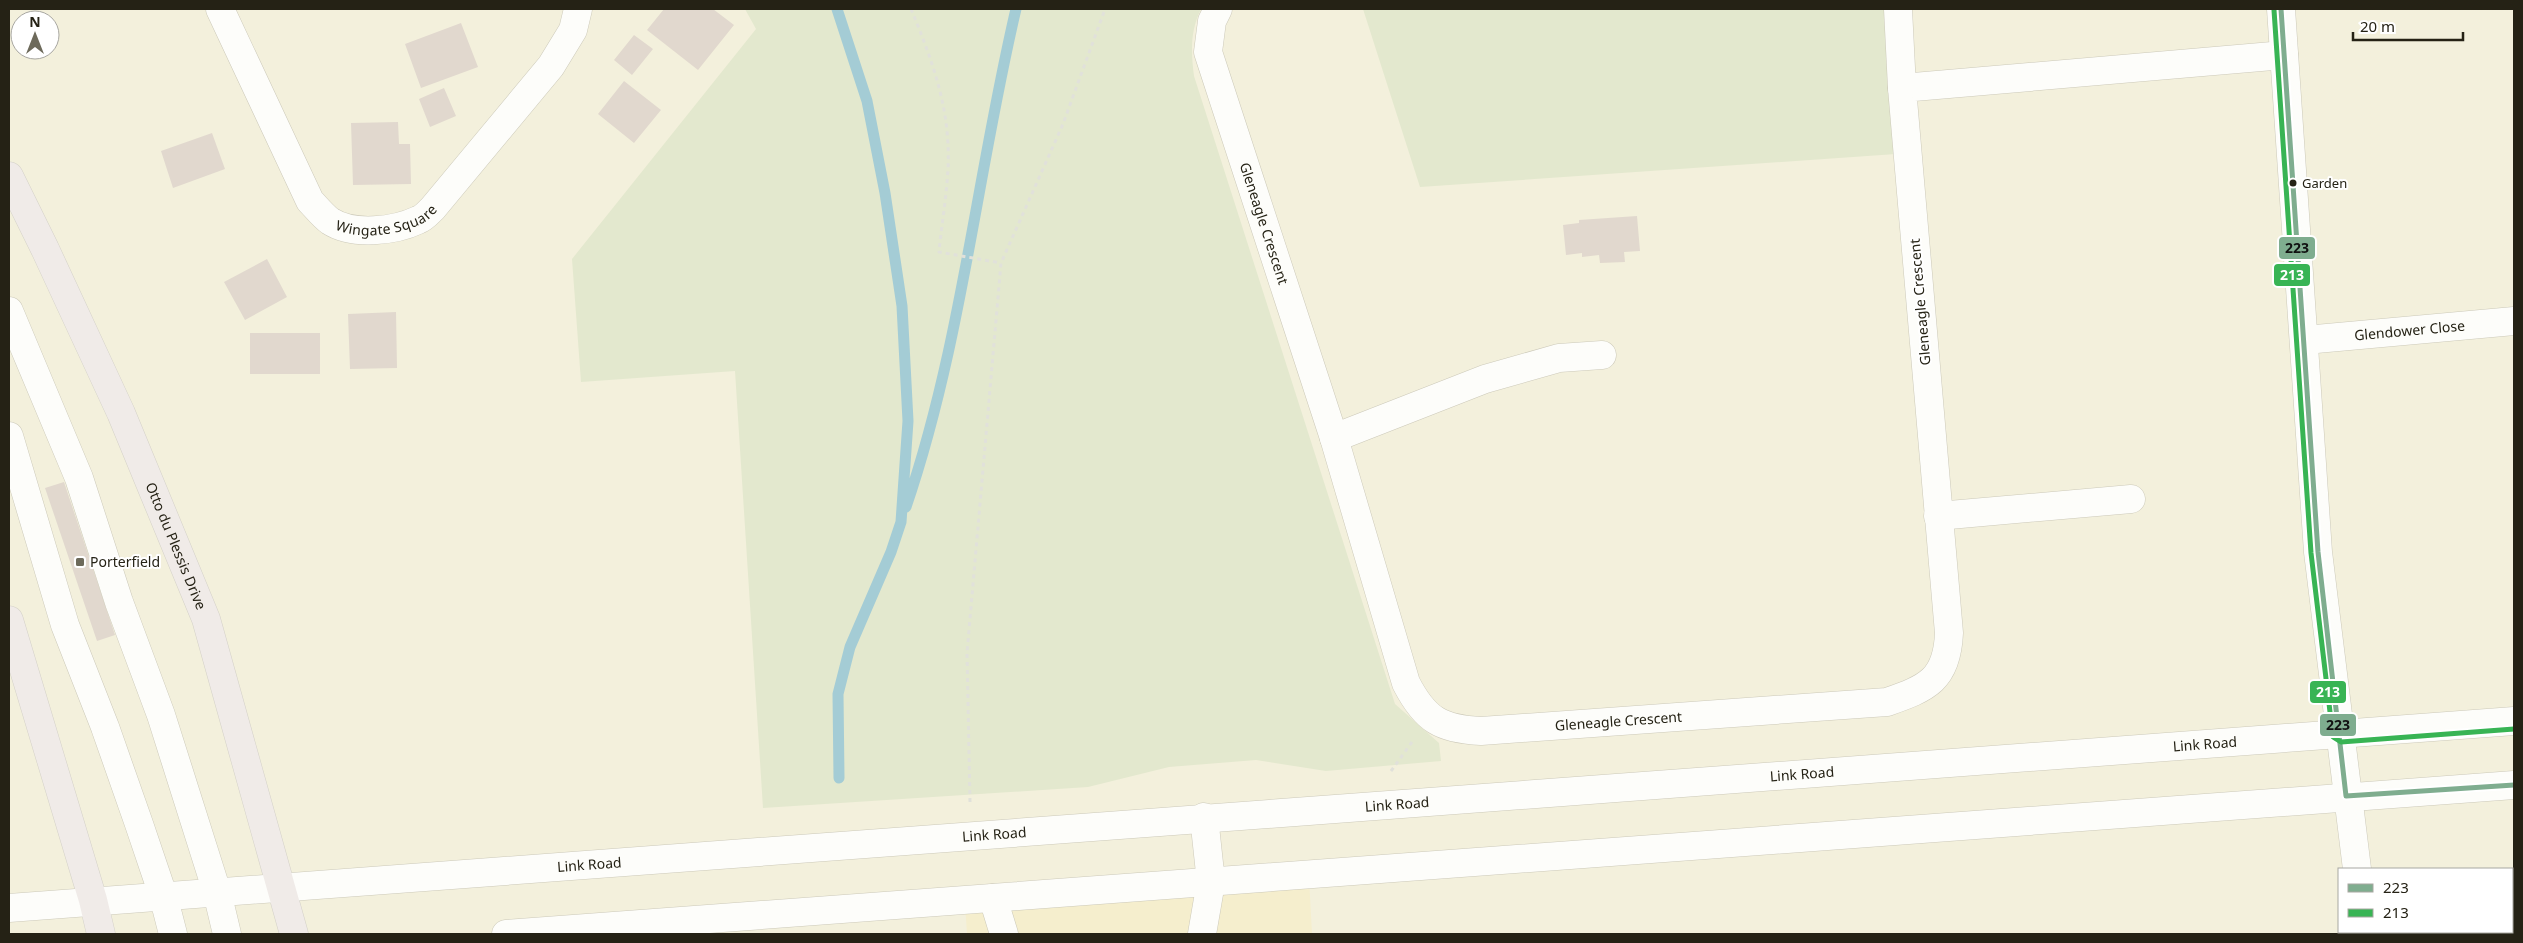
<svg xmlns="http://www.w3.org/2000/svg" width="2523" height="943" font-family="'Noto Sans',sans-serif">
<rect width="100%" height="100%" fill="#f3f0dc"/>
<path fill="#f5eecd" d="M1309,877L1312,934H967L965,903Z"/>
<path fill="#e3e8ce" d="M745,9H1201C1190,31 1191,52 1194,76L1395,704L1439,743L1441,761L1326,771L1256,760L1169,767L1088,787L763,808L735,371L581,382L572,259L756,29Z
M1363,9H1885L1896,154L1420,187Z"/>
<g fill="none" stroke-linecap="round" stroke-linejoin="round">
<path stroke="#a4ccd5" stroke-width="11" d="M837,9L867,101L885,193L902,306L908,421L901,522L891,552L850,647L838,694L839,778
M906,507C961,346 977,174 1016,9"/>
</g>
<path fill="#e1d8ce" d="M664,9H713L734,25L698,70L647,30Z
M461,23L478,67L421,88L405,44Z
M634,35L653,49L632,75L614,60Z
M624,81L661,110L634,143L598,114Z
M444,88L456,116L430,127L419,99Z
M398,122L399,144H410L411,184L353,185L351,123Z
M212,133L225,169L173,188L161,151Z
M1637,216L1640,251L1624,252L1625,262L1600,263L1599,255L1582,257V253L1566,255L1563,225L1579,223V220Z
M267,259L287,297L245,320L224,282Z
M396,312L397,368L350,369L348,314Z
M250,333H320V374H250Z
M64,482L115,635L97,641L45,488Z"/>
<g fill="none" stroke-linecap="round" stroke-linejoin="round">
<g stroke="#ccc9b9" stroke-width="29">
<g id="minor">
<path id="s1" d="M220,9L310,201C316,207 323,216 330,221C353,236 395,231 418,220C424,218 429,212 433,208L551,66L573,30L578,9"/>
<path id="s2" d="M1218,9L1212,21L1208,52L1334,438L1406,683C1425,720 1441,729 1481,731L1887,702C1927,688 1947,680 1949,633L1902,88L2284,55"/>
<path d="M1898,9L1902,88"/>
<path d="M2281,9L2318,552L2357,869"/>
<path d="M9,311L79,478L119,602L161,715L217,892L227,934"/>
<path id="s3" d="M2305,340L2514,321"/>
<path d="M9,436L65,625L105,727L139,824L163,895L173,934"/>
<path d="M1334,438L1485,379L1559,358L1602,355"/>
<path d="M1938,516L2131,499"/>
<path d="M993,898L1004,934"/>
<path id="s4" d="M9,908L2514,721"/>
<path d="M2363,932V934"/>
<path d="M506,934L2514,785"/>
<path d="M1202,934L1211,882L1204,817"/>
</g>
</g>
<g stroke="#d4d1c8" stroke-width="29">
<g id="major">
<path id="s5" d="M9,176L45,249L121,413L206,619L294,934"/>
<path d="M9,620L93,900L101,934"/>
</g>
</g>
<path stroke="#e1e1da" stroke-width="3" stroke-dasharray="4 4" stroke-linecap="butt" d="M911,9C929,52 946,97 948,145C950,178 942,219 939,252L1001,263
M1391,771L1412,742
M970,802L967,653L1001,263L1063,124L1105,9"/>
<use href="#minor" stroke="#fdfdfa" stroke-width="28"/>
<use href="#major" stroke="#f0ebe8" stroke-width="28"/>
<g stroke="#fff" stroke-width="9">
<path id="bus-1" d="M2281,9L2318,552L2346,796L2514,785"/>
</g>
<g stroke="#fff" stroke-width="9">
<path id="bus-2" d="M2274,10L2311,553L2333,737L2341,742L2514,729"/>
</g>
<use href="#bus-1" stroke="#7fad8f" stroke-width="5"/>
<use href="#bus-2" stroke="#38b454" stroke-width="5"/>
</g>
<circle fill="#252215" stroke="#fff" stroke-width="2" cx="2293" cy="183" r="4.5"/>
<rect fill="#6d6a5b" stroke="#fff" stroke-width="2" x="75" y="557" width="10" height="10" rx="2.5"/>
<g text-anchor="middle" stroke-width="4" stroke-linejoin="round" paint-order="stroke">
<g font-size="13" fill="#252215" stroke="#fff" text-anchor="start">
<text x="2302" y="188">Garden</text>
</g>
<g font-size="14" fill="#252215" stroke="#fff">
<text dy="5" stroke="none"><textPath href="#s1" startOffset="300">Wingate Square</textPath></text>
<text dy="5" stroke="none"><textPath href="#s2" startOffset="225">Gleneagle Crescent</textPath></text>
<text transform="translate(1920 302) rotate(-95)" y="5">Gleneagle Crescent</text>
<text dy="5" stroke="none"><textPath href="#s3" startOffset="105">Glendower Close</textPath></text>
<text dy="5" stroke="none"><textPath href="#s5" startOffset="406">Otto du Plessis Drive</textPath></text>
<text dy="5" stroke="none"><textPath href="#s2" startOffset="939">Gleneagle Crescent</textPath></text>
<text dy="5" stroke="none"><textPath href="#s4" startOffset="2202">Link Road</textPath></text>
<text dy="5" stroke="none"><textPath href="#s4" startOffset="1798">Link Road</textPath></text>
<text dy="5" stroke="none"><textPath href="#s4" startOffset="1392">Link Road</textPath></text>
<text dy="5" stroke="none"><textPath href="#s4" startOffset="988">Link Road</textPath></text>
<text dy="5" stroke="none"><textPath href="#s4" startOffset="582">Link Road</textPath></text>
</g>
<g font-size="14" fill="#252215" stroke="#fff" text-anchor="start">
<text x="90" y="567">Porterfield</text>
</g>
</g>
<g stroke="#fff" stroke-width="2">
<rect x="2278" y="236" width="38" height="24" rx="5" fill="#7fad8f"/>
<rect x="2273" y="263" width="38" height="24" rx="5" fill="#38b454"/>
<rect x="2309" y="680" width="38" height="24" rx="5" fill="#38b454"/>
<rect x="2319" y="713" width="38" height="24" rx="5" fill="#7fad8f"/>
</g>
<g font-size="14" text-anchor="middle" font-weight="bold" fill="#fff">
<text x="2292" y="280">213</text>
<text x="2328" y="697">213</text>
</g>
<g font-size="14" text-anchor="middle" font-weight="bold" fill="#111">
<text x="2297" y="253">223</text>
<text x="2338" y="730">223</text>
</g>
<rect width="2523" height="943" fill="none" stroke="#252215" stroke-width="20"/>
<rect x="2338" y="868" width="175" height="65" fill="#ffffff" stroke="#a8a7a1"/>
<rect x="2348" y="884" width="25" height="8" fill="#7fad8f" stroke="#a8a7a1"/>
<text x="2383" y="893" font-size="15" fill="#252215">223</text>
<rect x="2348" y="909" width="25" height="8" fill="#38b454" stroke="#a8a7a1"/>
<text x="2383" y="918" font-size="15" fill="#252215">213</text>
<g transform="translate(35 35)"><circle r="24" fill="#ffffff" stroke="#a8a7a1"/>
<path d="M0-4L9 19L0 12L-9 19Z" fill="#6d6a5b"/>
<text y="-8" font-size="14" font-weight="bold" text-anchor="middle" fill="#252215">N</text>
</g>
<path d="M2353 32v8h110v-8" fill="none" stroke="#252215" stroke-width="2.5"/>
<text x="2360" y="32" font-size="15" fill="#252215" stroke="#ffffff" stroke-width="4" paint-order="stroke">20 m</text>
</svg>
